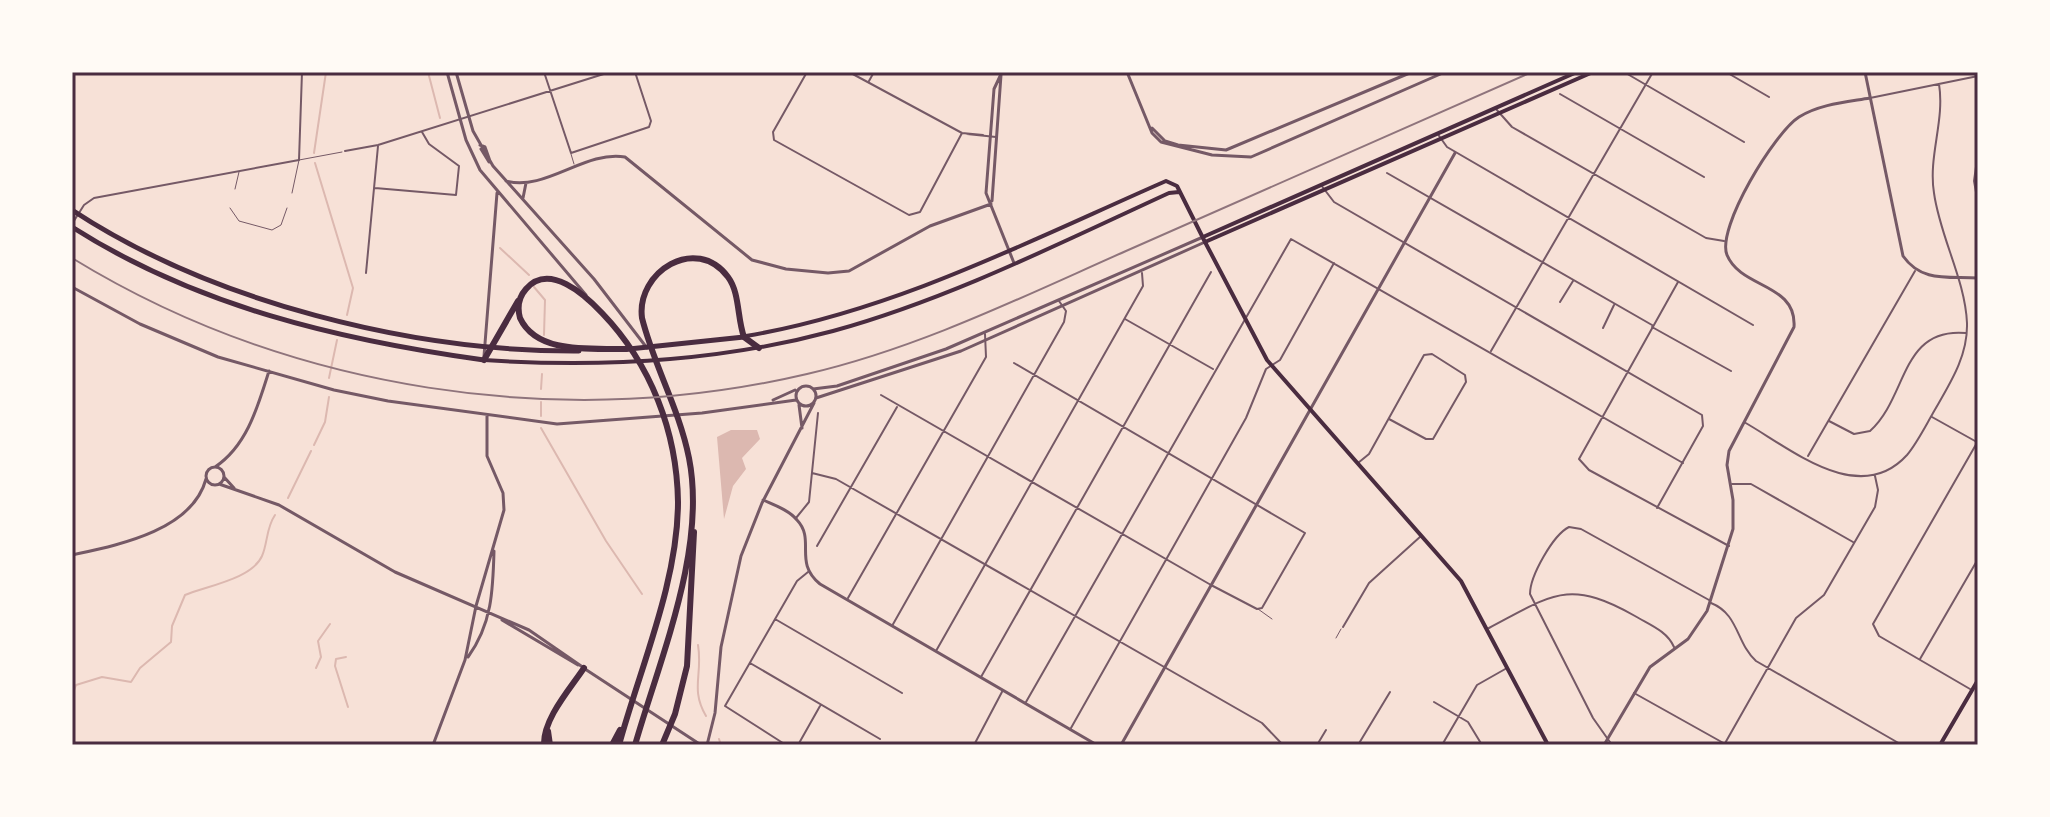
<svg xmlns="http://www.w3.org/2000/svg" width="2050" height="817" font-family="Georgia,serif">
<rect width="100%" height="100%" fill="#f7e1d7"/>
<path fill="#dcb8b0" d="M731,430H757L760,439L742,458L746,469L733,486L724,519L717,437Z"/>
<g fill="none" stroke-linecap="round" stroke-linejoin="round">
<path stroke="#dcb8b0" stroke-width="2" d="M428,72L440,118
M314,153L326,72
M315,163L353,288L347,315
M500,248L529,275
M534,287L545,300L544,335
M329,378L337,340
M541,389L542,374
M541,416V402
M541,428L606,541L642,594
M314,445L325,422L329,397
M288,498L311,451
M698,645C703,674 690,689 706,716
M346,657L336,659L335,666L348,707
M316,668L321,657L318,641L330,624
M72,696L76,685L102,677L131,682L140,668L171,642L172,626L185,595C206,586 252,579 262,556C268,542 266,528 275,515
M719,739L721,745"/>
<path stroke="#755966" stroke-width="1" d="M571,154L574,164
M235,189L239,172
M292,193L299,160L342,152
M230,208L239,221L272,230L281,225L287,208
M1258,609L1272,619
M1336,638L1341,629"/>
<path stroke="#755966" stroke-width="2" d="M544,72L571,153L649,127L651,121L635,72
M784,72L804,74
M807,72L773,132L774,140L909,215L920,212L962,133
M849,72L962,133L983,135
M1624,72L1744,142
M1726,72L1769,97
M869,81L874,72
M1560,94L1704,177
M1870,98L1978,76
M1496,109L1512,127L1706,238L1724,241
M1437,133L1447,147L1753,325
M967,134L996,137
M345,151L378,145L610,72
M1978,153L1974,181L1978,203
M1387,173L1652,325
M1321,185L1334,202L1702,415L1703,426L1657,508
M375,188L456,195L459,166L429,144L422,132
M72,224L84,205L94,198L299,160L302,72
M366,273L378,146
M1678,282L1579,459L1589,470L1729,546
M1560,302L1573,281
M1125,319L1213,369
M1652,327L1731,371
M1603,328L1614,305
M1491,351L1653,72
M881,395L1211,585L1257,609L1262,608L1305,533L1014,363
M1932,417L1975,441
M1829,421L1854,434L1870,431C1908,397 1900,327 1966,333
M1744,422C1790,448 1859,508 1907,455C1917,443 1925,427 1933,413C1949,385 1968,357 1967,323C1965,279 1940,237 1934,193C1928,156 1945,121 1939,84
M1808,456L1915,271
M1358,463L1369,454L1424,355L1432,354L1465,375L1466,382L1433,439H1426L1389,419
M812,473L836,479L1262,723L1283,745
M1732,484H1751L1853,542
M796,518L809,502L818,413
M817,546L897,407
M848,598L986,357L985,334
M1711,603C1739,614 1736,643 1756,661L1902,745
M775,619L902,693
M892,626L1064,322L1066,311L1059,301
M1343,627L1369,583L1421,536
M1489,628C1552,595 1568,578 1635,616C1650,625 1667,631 1674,647
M936,651L1143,286L1142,273
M1920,659L1978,559
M750,663L880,739
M981,677L1211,272
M1970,689L1879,636L1873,624L1978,441
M1634,693L1727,745
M1026,702L1291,239L1683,463
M1434,702L1468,722L1482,745
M1071,728L1246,418L1266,369L1280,360L1334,263
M786,745L725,706L797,581L808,572
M798,745L820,706
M974,745L1003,690
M1317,745L1326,730
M1358,745L1390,692
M1442,745L1477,685L1507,668
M1612,745L1593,718L1530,594C1530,576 1553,535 1569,527L1581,529L1709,600
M1724,745L1796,618L1824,595L1875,507L1878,490L1875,476"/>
<path stroke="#755966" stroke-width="3" d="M447,72L466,140L480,170L586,295
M456,72L473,131L493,166L594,279L647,348
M1002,72L994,89L986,193L1014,263
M1127,72L1152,133L1161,142L1212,155L1251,157L1445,72
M1865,72L1903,256C1922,283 1949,276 1978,278
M1152,128L1165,141L1178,145L1226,150L1412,72
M480,145L485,147L490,161
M481,149L489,162
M506,181C545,192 585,150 625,157L752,260L786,269L828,273L849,271L930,226L991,204
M523,198L526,183
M992,201L1001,75
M72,287L140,324L218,357L334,390L388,401L557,424L702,413L796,400
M484,356L497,193
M796 396a10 10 0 1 1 20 0a10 10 0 1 1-20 0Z
M813,389L837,386L946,349L1203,237
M816,398L961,351L1205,242
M773,400L795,390
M799,405L802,428
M215,467C247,446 258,406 269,371
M206 476a9 9 0 1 1 18 0a9 9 0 1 1-18 0Z
M224,477L234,488
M219,484L279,505L395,572L529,630L584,668
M763,500C774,505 789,510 797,520C816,540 793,562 820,584L1097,745
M72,555C118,545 192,531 206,479
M502,620L578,665
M468,657C492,624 493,590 494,551
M585,669L701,745
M433,745L465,660L476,606L504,510L503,493L487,456V416
M707,745L715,713L721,647L741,556L762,503L814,403
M1121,745L1455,153
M1604,745L1650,667L1688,639L1707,611L1733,529V500L1727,465L1729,451L1794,327C1797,283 1741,289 1727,255C1716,228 1775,132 1799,117C1820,104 1847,102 1870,98"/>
<path stroke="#4a2c40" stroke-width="4" d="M1205,242L1267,360L1461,581L1548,745
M1940,745L1978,680"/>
<path stroke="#4a2c40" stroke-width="4" d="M1203,237L1577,72
M746,336C894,311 1029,241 1166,181L1177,186L1205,242L1593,72
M484,360C602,368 718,362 833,331C949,299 1060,243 1169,193L1179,192"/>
<path stroke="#4a2c40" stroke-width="5" d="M72,210C212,302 412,352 579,351
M72,227C196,306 339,340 484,360
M629,349L744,337"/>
<path stroke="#4a2c40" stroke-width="6" d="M484,360L518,301
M548,731L550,745
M544,745C543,719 570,689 584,668
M612,745L620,730
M619,745C640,668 678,582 678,502C677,432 651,364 602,313C585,295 549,262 526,289C518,298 517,307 520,318C537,355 593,348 627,349
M635,745C660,658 707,549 689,458C679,408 654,366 642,318C636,272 696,234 728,277C740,293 737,318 744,337L759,348
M662,745L675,714L687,666L694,532"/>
<path stroke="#8f747c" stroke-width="2" d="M72,258C289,391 560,432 807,374C919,348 1022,297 1126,251C1262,192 1397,132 1532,72"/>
</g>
<rect width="2050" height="817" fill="none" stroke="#fffaf5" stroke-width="148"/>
<rect x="74" y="74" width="1902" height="669" fill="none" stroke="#4a2c40" stroke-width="3"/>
</svg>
